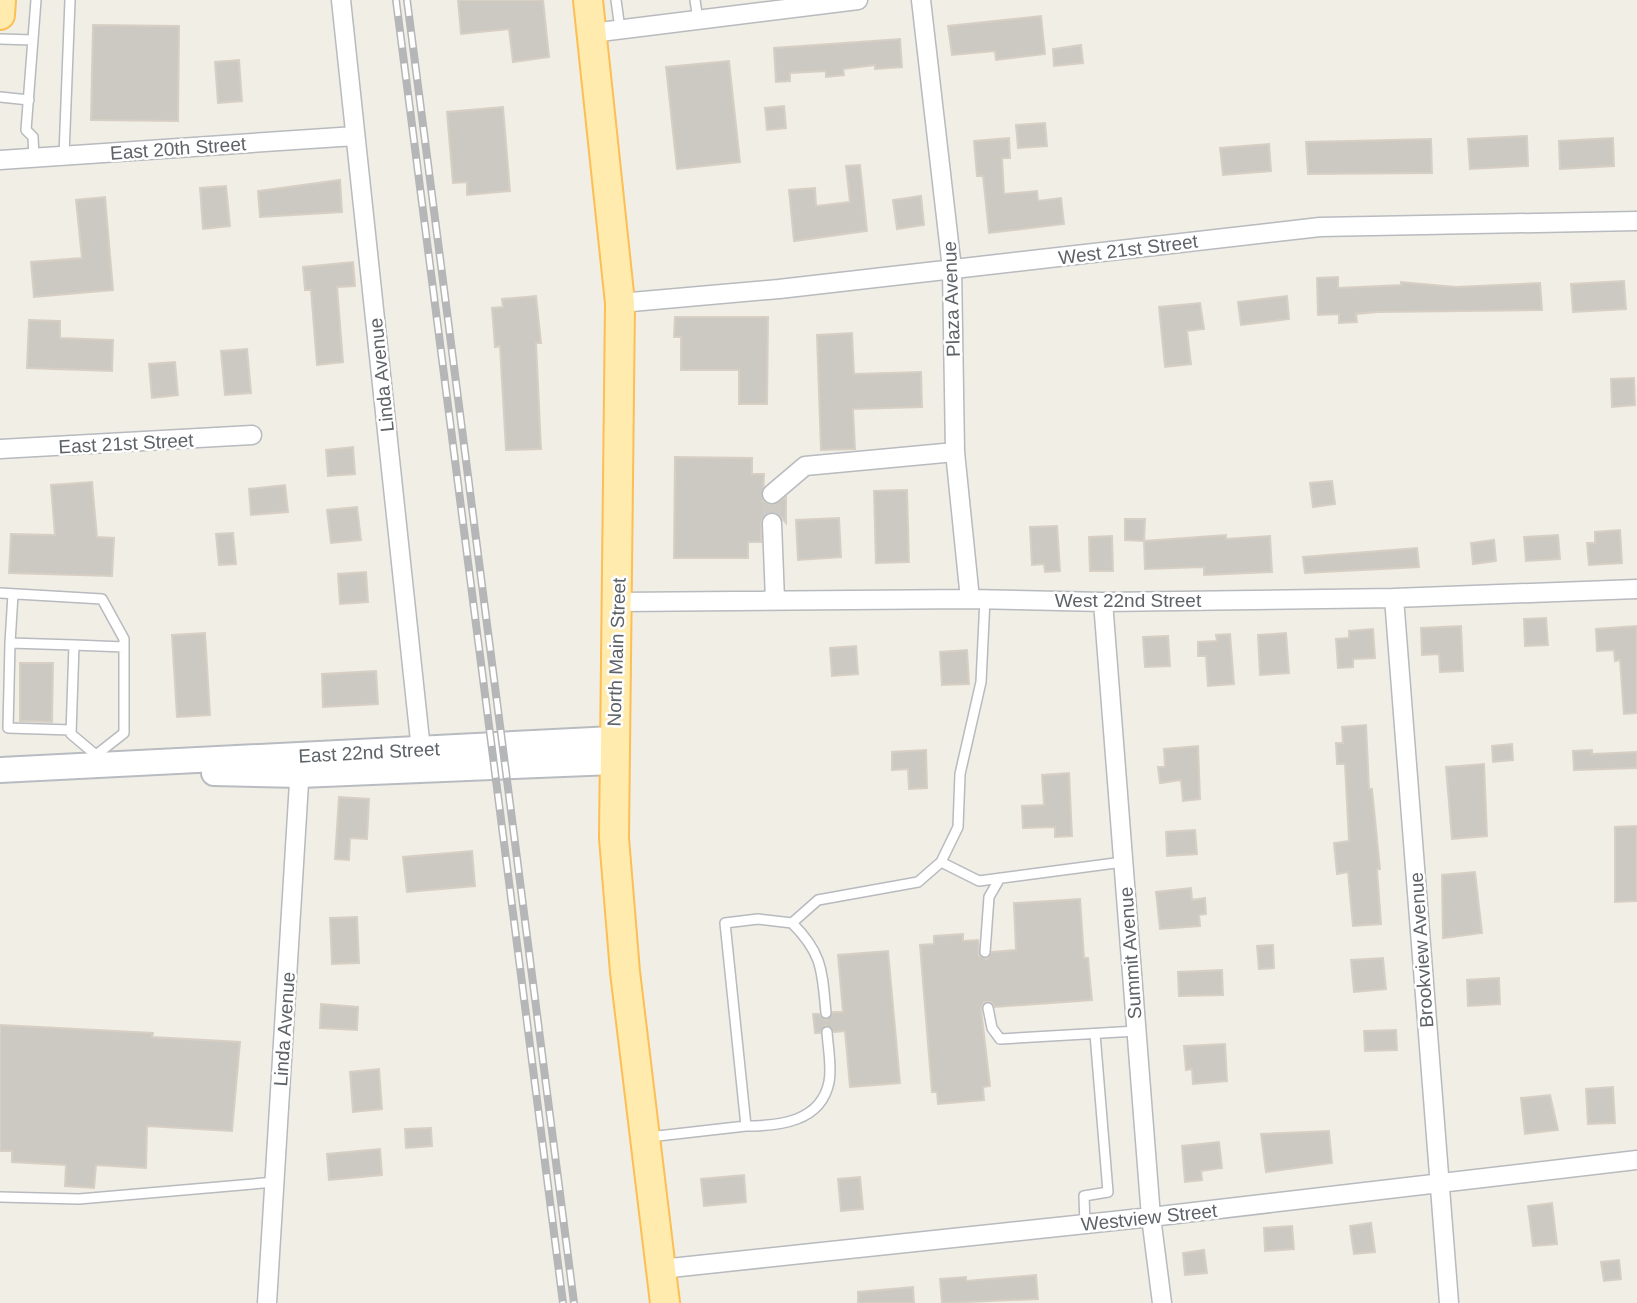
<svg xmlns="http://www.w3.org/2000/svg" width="1637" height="1303" font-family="Helvetica,sans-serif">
<rect width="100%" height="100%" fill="#f1eee6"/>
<path fill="#ccc9c3" stroke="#d7cfc4" stroke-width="2" d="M458,0H543L549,57L513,62L509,29L461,34Z
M1041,16L1045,54L996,60L995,51L952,55L948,26Z
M93,25L179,26L178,121L91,120Z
M900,39L902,67L875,69V65L843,69L844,75L826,77V71L790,73V81L776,82L774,48Z
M1081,45L1083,63L1054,66L1053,49Z
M239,60L242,101L218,103L215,62Z
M729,61L740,162L677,169L666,67Z
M784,106L786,128L767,130L765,108Z
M503,107L510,191L467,195V182L453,183L447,112Z
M1045,123L1047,146L1018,148L1016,125Z
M1527,136L1528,166L1470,169L1468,139Z
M1009,138L1010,158H1002L1004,194L1037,191L1038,201L1061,198L1064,224L989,233L983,176H977L974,141Z
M1613,138L1614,166L1560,169L1559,141Z
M1431,139L1432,173L1308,174L1306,142Z
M1269,144L1271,171L1223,175L1220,148Z
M860,165L867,231L794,241L789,190L815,188L816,206L850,202L846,166Z
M340,180L342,212L260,217L258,191Z
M226,186L230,226L203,229L200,188Z
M921,196L924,225L897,229L893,200Z
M105,197L113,290L34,297L31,262L82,258L76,200Z
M353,262L355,286L337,287L343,362L317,365L311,290H305L303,267Z
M1338,277V288L1401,285V282L1456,287L1540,283L1542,310L1377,312L1356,314L1357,322L1339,323V314L1318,315L1317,278Z
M1624,281L1626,309L1573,312L1571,284Z
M536,296L541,343H536L541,449L506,450L500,346L495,347L492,308L503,307L502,299Z
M1287,296L1289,319L1241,325L1238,302Z
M1200,303L1204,329L1187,331L1191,364L1165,367L1159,307Z
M675,317H768L767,404H739V370H681V337H674Z
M29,320L60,321V338L113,340L112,371L27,368Z
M852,333L854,374L921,372L922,407L853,409L855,449L821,450L817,335Z
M247,349L251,393L225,395L221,351Z
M175,362L178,395L152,398L149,364Z
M1634,378L1635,405L1612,407L1611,379Z
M353,447L355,474L328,476L326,450Z
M675,457L752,458V474H764L763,501L773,505L786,497V523L777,513L765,514L761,523V542H748V558H674Z
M1332,481L1335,504L1313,507L1310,483Z
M92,482L97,537L114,538L112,576L9,573L11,534L55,535L51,485Z
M285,485L288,512L251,515L249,489Z
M907,490L909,562L876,563L874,491Z
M357,507L361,540L331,543L327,510Z
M839,518L841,557L798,560L796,520Z
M1125,519H1145L1144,541L1125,540Z
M1057,526L1060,571L1045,572L1044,564L1032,565L1030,527Z
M1620,530L1622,563L1589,565L1587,543H1595V532Z
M233,533L236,564L219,565L216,534Z
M1226,535V539L1270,536L1272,572L1204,575V567L1145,569L1144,541Z
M1558,535L1560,559L1526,561L1524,537Z
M1112,536L1113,571H1090L1089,537Z
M1494,540L1496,561L1473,564L1471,543Z
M1417,548L1419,567L1305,573L1303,557Z
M366,572L368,602L340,604L338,574Z
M1546,618L1548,645L1525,646L1524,619Z
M1461,626L1463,671L1440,672L1439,654L1422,655L1421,628Z
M1637,626V713L1624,714L1620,660L1615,661L1614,650L1597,651L1596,629Z
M1373,629L1375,658L1353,659V667L1338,668L1336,639L1349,638V631Z
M205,633L210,715L177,717L172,635Z
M1286,633L1289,673L1260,675L1258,635Z
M1230,634L1234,684L1208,686L1206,656H1198V642L1217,641L1216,635Z
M1168,636L1170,666L1145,667L1143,637Z
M856,646L858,674L832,676L830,648Z
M967,650L969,684L942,685L940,652Z
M20,663H53L52,722L20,721Z
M376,671L378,704L323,707L322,674Z
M1366,725L1369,789H1372L1380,869H1377L1381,924L1353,926L1348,872L1337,874L1334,843L1349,841L1345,764H1337L1336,743H1343L1342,727Z
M1512,744L1513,760L1493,762L1492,746Z
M1198,746L1200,799L1183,801L1181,780L1160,783L1158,767H1165L1164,749Z
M926,750L927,788L909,789L908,769L892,770V752Z
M1592,750V754L1637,752V768L1574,770L1573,751Z
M1484,764L1487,836L1452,839L1446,767Z
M1069,773L1072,836L1055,837V827L1023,828L1022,806L1044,805L1042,775Z
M339,797L369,799L367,839L350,838L349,860L335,859Z
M1637,826V901L1615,902V827Z
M1195,830L1197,854L1167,856L1166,832Z
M472,851L475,886L407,892L403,857Z
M1475,872L1482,933L1443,938L1442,875Z
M1191,888L1192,900L1205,898L1206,914L1199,915L1200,926L1160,929L1156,892Z
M1080,899L1084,958H1088L1092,1000L995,1007L991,1002H984L981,1009L990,1086L983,1087L984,1100L938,1104L937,1092H932L920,945L934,944V936L963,934V941L978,940L979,956L987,959L992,952L1016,950L1014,903Z
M357,917L359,963L332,964L330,918Z
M1273,945L1274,968L1259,969L1257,946Z
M888,951L900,1083L850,1087L845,1031L834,1032L826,1025L820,1033H815L813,1014H819L826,1020L833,1012H843L838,955Z
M1383,958L1386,989L1354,992L1351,960Z
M1222,970L1223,995L1179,996L1178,972Z
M1499,978L1500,1004L1468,1006L1467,980Z
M321,1004L358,1007L357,1030L320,1028Z
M0,1025L153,1033L152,1037L240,1042L232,1131L147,1126L146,1168L96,1165L94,1188L65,1186L66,1165L12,1162V1151H0Z
M1396,1030L1397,1050L1365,1051L1364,1031Z
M1225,1044L1227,1081L1193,1084L1192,1069L1186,1070L1184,1046Z
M379,1069L382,1109L353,1112L350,1072Z
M1613,1087L1615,1123L1588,1124L1586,1089Z
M1550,1095L1558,1130L1525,1134L1521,1098Z
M431,1128L432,1146L406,1148L405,1129Z
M1329,1131L1332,1163L1266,1172L1261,1134Z
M1219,1142L1222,1168L1201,1171L1202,1180L1185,1182L1182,1146Z
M380,1149L382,1175L329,1180L327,1154Z
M744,1175L746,1202L704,1206L701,1179Z
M860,1177L863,1209L841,1211L838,1179Z
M1552,1203L1557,1244L1533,1246L1528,1206Z
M1371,1223L1375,1252L1354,1254L1350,1226Z
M1292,1226L1294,1249L1265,1251L1264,1228Z
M1204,1250L1207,1273L1185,1275L1183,1253Z
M1619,1260L1621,1279L1604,1281L1601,1262Z
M1036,1275L1038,1299L942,1303L940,1279L966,1277V1281Z
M913,1287L914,1303H858V1292Z"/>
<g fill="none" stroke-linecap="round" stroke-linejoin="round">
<path stroke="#cccbc6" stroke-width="18" stroke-dasharray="18 9" stroke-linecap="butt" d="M772,523V494"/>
<g stroke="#b7babe" stroke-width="12">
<path id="lane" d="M616,0L620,29
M695,0L698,20
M0,39L33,40
M0,97L29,100
M64,155L70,0
M34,157L33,137L26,130L36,0
M0,593L102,599L124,639V733L96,755L71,734L74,645L10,643L8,728L71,730
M10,643L13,594
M74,645L124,647
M941,862L979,881L1123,862
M792,923C823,954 822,971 826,1013
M985,952L989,897L1000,878
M988,1008L992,1028L1000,1039L1137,1031
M746,1126C779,1126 821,1122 829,1082C832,1067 828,1048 827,1032
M649,1137L746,1126L725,923L758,919L792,923L818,900L918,882L941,862L958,827L960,774L981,682L985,599
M0,1197L79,1199L275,1182
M1085,1224L1084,1196L1108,1192L1095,1034"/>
</g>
<g stroke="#b7babe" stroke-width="21">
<path id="street" d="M341,0L421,750
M921,0L952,269L955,452L970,599
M592,33L858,0
M0,160L355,136
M620,303L779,289L1320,227L1637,221
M0,449L252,435
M772,494L805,466L955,452
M772,523L775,600
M1394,598L1449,1303
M619,602L970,599L1103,602L1394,598L1637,589
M1103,602L1151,1217L1162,1303
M661,1269L1151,1217L1637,1160
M267,1303L300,766"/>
</g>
<g stroke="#b8bcc1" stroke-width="28">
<path id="secondary" d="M0,770L613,739
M214,773L300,775L613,762"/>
</g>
<g stroke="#fdbe54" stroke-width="32">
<path id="primary" d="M588,0L620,303L614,838L625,972L665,1303
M0,15L1,0"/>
</g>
<use href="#lane" stroke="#fff" stroke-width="9"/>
<use href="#street" stroke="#fff" stroke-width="18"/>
<use href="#secondary" stroke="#fff" stroke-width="24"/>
<use href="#primary" stroke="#ffebae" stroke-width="28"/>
<g stroke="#b5b6b7" stroke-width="8">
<path id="rail" d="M396,0L563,1303
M407,0L574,1303"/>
</g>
<use href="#rail" stroke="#fff" stroke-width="5" stroke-dasharray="16" stroke-linecap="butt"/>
</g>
<g text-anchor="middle" stroke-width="5" stroke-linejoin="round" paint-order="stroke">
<g font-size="19" fill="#5e6368" stroke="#fff">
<text transform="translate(178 148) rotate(-4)" y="7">East 20th Street</text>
<text transform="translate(1128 249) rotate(-7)" y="7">West 21st Street</text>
<text transform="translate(951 299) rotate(-92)" y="7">Plaza Avenue</text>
<text transform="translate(381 375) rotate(-96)" y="7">Linda Avenue</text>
<text transform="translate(126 443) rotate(-3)" y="7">East 21st Street</text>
<text x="1128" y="607">West 22nd Street</text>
<text transform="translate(616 652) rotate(-88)" y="7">North Main Street</text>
<text transform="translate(369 752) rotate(-3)" y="7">East 22nd Street</text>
<text transform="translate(1421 950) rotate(-94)" y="7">Brookview Avenue</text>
<text transform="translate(1130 953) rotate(-94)" y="7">Summit Avenue</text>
<text transform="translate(284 1029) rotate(-86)" y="7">Linda Avenue</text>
<text transform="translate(1149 1217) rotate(-6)" y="7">Westview Street</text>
</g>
</g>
</svg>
